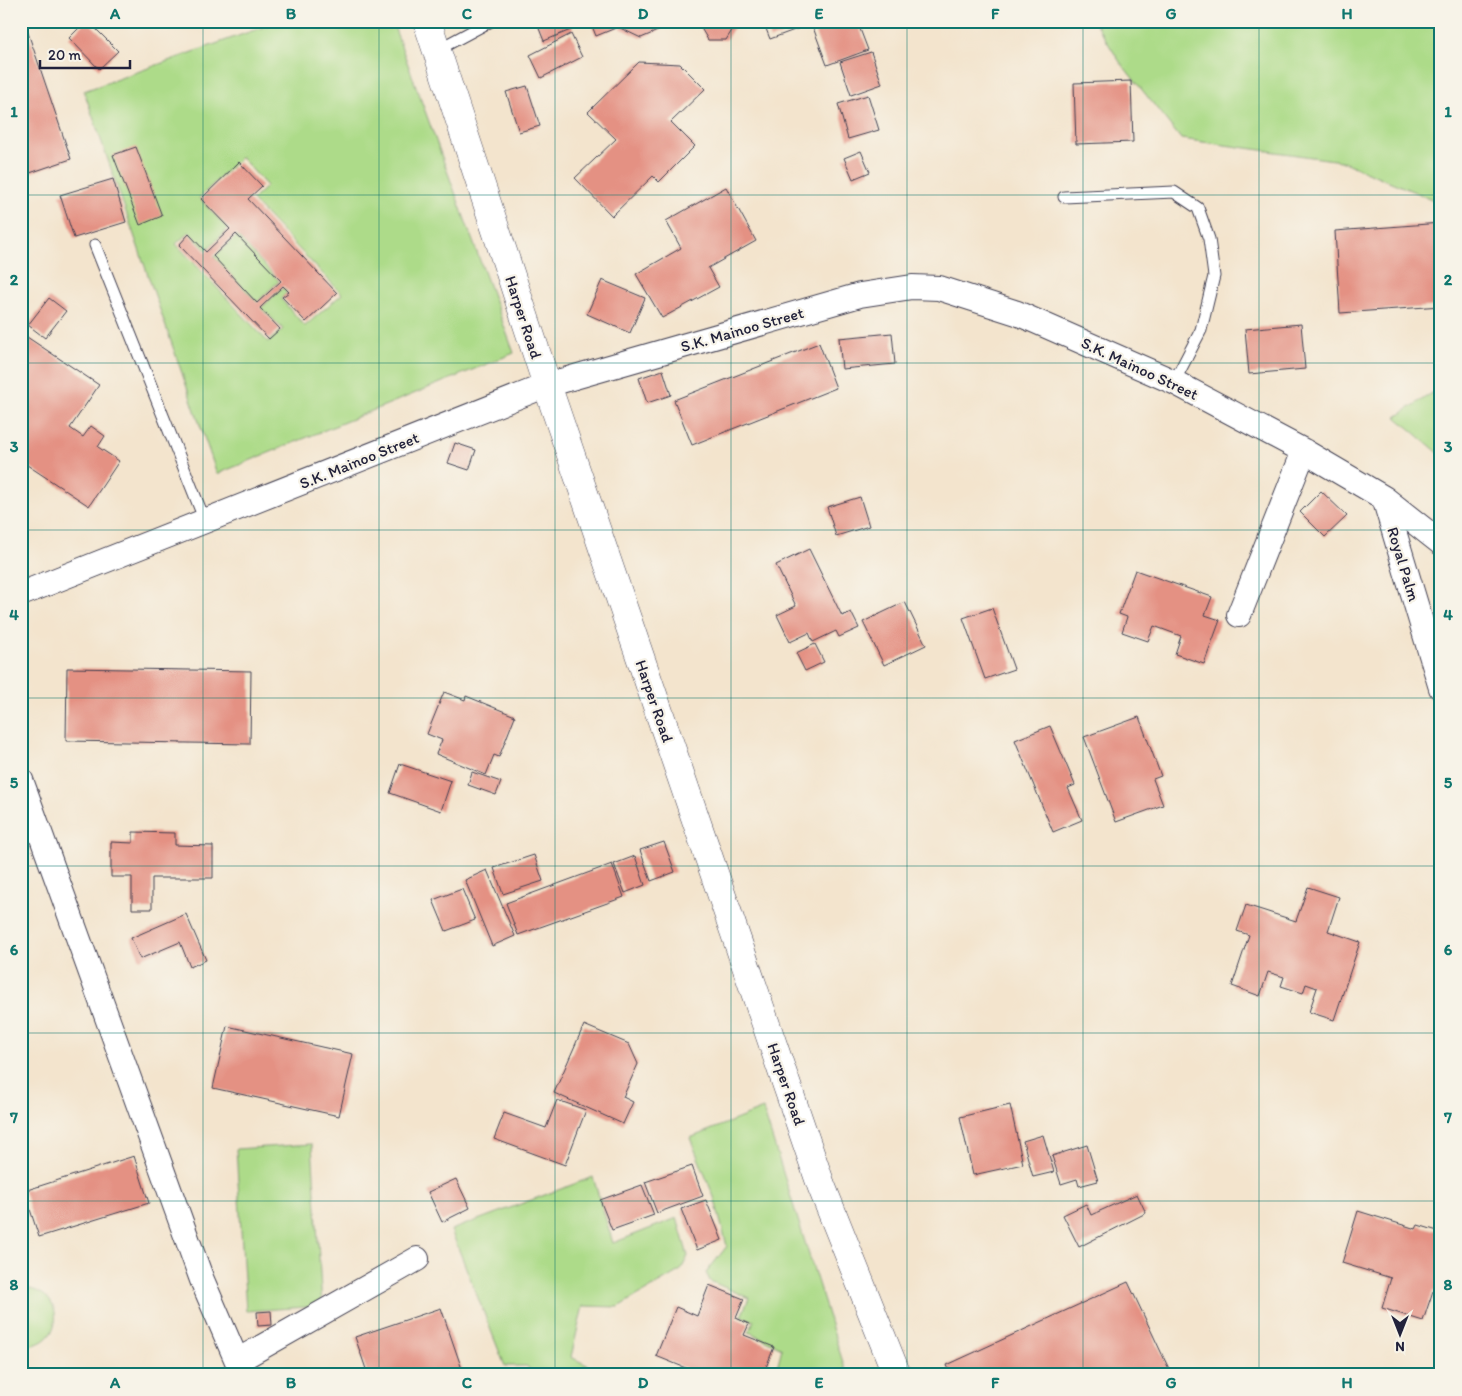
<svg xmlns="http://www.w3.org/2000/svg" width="1462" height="1396" font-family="Itim,sans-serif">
<rect width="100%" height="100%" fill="#f7f3e8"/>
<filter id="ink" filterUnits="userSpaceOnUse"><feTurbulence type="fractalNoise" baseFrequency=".02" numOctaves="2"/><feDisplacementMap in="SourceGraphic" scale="10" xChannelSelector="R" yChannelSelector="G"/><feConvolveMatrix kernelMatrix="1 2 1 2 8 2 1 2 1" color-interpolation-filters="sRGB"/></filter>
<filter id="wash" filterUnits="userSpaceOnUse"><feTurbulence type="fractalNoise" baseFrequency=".0096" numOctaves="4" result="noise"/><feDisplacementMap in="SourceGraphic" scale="20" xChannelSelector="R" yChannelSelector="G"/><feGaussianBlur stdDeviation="1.12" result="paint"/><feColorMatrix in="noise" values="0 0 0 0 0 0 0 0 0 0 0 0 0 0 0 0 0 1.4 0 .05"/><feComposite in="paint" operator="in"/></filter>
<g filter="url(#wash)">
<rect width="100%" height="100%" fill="#f3e4cd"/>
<path fill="#addb89" stroke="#687e62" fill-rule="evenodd" d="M280,21H392L514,353L217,474L84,91ZM241,157L267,186L252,200L342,294L305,326L281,299L287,292L283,288L261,308L283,329L268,342L176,244L189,232L206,250L228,229L199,198Z
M1094,21H1441V203L1341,161L1181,139L1120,62Z
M237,236L279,281L257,302L214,257Z
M1441,387V455L1396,417Z
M763,1109L847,1375H775L782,1348L749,1332L754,1321L741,1316L749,1298L710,1281L706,1273L727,1246L714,1197L690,1138Z
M312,1144L322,1306L246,1311L236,1149Z
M593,1177L613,1243L677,1218L688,1256L681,1270L618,1307L583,1306L571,1357L607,1375H534L527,1366H505L451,1230Z
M25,1288C71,1294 61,1351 21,1345V1289Z"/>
<g id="blocks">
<path fill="#e49183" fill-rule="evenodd" d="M21,21H24L71,159L21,176Z
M86,21H88L118,51L99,69L69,38Z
M536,21H570L573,29L544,41Z
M590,21H665L667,27L641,38L618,27L596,36Z
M699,21H734L736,24L726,40H708L698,23Z
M763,21H806L808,25L770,39Z
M815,21H857L868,50L827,65L811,22Z
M571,34L582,57L541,78L530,55Z
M871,52L882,84L851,95L840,62Z
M639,62L680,64L705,89L671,122L695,146L659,182L653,176L612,216L575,178L616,139L588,112Z
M1131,81L1133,142L1076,144L1074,83Z
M527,86L540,126L519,132L506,92Z
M868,95L879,130L848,139L838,104Z
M136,147L162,216L140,225L113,155Z
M861,151L870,172L853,179L844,158Z
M239,162L262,186L248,199L337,293L306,322L282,297L289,292L283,286L260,308L280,329L269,339L179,245L189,234L206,252L230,229L201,199ZM236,234L281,281L257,303L213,256Z
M113,179L126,222L74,238L60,195Z
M726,187L756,241L708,268L719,287L662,318L636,274L681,248L666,221Z
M1441,223V306L1340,313L1335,231Z
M602,280L645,298L630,333L587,314Z
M49,298L66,311L45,338L28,325Z
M1301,324L1305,369L1249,374L1245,329Z
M892,333L895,364L842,369L839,338Z
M24,335L99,385L70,428L83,437L91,426L105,436L98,447L119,461L89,506L21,461V340Z
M819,343L836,388L692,445L674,400Z
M663,370L671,395L647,403L639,378Z
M455,443L476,450L469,470L448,463Z
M1321,491L1347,516L1325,537L1300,512Z
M860,497L869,526L836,536L827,507Z
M809,549L842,616L851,612L859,628L839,637L836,631L813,642L809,633L790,642L777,615L796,606L776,565Z
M1135,570L1212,597L1205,615L1220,620L1204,664L1175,654L1181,636L1154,626L1148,641L1122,632L1127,617L1119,614Z
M905,602L926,645L884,665L863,622Z
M992,608L1014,669L985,679L963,618Z
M815,644L824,662L805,671L796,653Z
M67,668L251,671L250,744L66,741Z
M444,692L465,700L466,696L515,716L499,757L494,755L486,775L436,754L442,740L427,734Z
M1139,717L1161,776L1153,779L1163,805L1116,822L1084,737Z
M1050,726L1075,785L1068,788L1082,820L1053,832L1015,740Z
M400,764L451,781L441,811L390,793Z
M472,772L501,782L496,795L468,785Z
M133,832L175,833V845L213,846V878H152V909H132V877H111V842L133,843Z
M664,842L675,872L651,881L640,850Z
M534,855L543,881L503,894L494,868Z
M635,856L645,885L625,893L614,864Z
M612,864L624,897L518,935L506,903Z
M487,870L515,936L492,946L465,880Z
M1308,887L1339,897L1328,931L1360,942L1334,1020L1309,1012L1317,988L1306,984L1303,993L1281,986L1284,977L1268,972L1260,996L1232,986L1249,935L1237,931L1246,905L1296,921Z
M462,889L475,920L446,931L433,900Z
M186,914L206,960L190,967L180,942L140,959L131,938Z
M584,1025L629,1044L638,1064L623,1097L633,1102L623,1124L554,1093Z
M227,1026L353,1054L339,1116L213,1088Z
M557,1100L586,1110L565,1165L494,1139L504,1113L546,1128Z
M1010,1105L1023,1164L973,1175L960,1117Z
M1043,1135L1054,1172L1033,1177L1023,1141Z
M1087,1145L1098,1181L1079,1186L1077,1179L1061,1184L1052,1156Z
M134,1156L149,1203L39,1237L24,1191Z
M692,1166L703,1196L657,1213L645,1182Z
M456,1179L470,1208L442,1222L428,1192Z
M642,1185L654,1215L612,1230L600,1200Z
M1137,1194L1146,1213L1079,1247L1063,1215L1086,1204L1091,1215Z
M706,1200L722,1240L697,1250L681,1209Z
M1358,1211L1416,1229L1418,1225L1441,1232V1294L1433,1291L1423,1321L1382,1308L1391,1278L1342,1263Z
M1128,1282L1170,1371L1161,1375H951L947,1365Z
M709,1285L744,1299L736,1318L749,1324L744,1335L774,1347L763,1375H703L656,1356L676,1307L697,1316Z
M441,1308L464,1375H368L355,1337Z
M271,1311L272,1325L258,1326L257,1312Z"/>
</g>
</g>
<g filter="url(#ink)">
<use href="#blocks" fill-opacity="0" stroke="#413f51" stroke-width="1"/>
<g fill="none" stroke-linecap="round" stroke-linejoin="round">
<g stroke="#413f51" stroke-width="13">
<path id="service" d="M437,50L491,21
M1064,197L1174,192L1198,208L1209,239L1214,276L1201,330L1174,382
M95,245L205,521"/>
</g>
<g stroke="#413f51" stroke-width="26">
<path id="minor" d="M1384,498L1441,688
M21,594L547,385L860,295L912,287L939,288L1017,313L1174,382L1304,451L1384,498L1441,543
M1239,615L1304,451
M21,780L202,1280L243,1375
M237,1361L417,1259"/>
</g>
<g stroke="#413f51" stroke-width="29">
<path id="secondary" d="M427,21L547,385L821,1185L897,1375"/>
</g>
<use href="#service" stroke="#fff" stroke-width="11"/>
<use href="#minor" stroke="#fff" stroke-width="24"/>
<use href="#secondary" stroke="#fff" stroke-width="28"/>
</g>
</g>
<path fill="none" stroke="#0f766e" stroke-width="1" stroke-opacity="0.55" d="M203,21V1375M379,21V1375M555,21V1375M731,21V1375M907,21V1375M1083,21V1375M1259,21V1375M21,195H1441M21,363H1441M21,530H1441M21,698H1441M21,866H1441M21,1033H1441M21,1201H1441"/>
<g text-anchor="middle" stroke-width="4.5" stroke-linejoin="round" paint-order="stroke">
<g font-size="16" fill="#22223b" stroke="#f7f3e8">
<text transform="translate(524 317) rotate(72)" y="6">Harper Road</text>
<text transform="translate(742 329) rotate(-16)" y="6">S.K. Mainoo Street</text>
<text transform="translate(1140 368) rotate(25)" y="6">S.K. Mainoo Street</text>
<text transform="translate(359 460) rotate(-22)" y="6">S.K. Mainoo Street</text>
<text transform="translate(1404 564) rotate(73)" y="6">Royal Palm</text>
<text transform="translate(655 701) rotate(71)" y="6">Harper Road</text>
<text transform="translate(787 1084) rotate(71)" y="6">Harper Road</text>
</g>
</g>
<rect width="1462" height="1396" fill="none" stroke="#f7f3e8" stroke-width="55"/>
<g transform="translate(1400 1334) rotate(180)" stroke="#f7f3e8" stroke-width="4" paint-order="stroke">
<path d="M0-4L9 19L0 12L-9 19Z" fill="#22223b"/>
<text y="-8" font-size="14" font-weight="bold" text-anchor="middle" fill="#22223b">N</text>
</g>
<path d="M40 60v8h90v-8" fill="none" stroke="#22223b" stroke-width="2.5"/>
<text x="48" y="60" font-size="15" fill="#22223b" stroke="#f7f3e8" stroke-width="4" paint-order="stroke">20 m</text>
<rect x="28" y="28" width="1406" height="1340" fill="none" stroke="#0f766e" stroke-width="2"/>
<g font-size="16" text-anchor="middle" font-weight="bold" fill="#0f766e">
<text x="115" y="19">A</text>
<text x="291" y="19">B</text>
<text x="467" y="19">C</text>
<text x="643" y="19">D</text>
<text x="819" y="19">E</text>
<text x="995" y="19">F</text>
<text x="1171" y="19">G</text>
<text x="1347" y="19">H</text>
<text x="14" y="117">1</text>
<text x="1448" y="117">1</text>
<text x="14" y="285">2</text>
<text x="1448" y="285">2</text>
<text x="14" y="452">3</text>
<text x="1448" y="452">3</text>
<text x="14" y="620">4</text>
<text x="1448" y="620">4</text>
<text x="14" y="788">5</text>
<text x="1448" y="788">5</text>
<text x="14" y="955">6</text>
<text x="1448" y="955">6</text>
<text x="14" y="1123">7</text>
<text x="1448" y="1123">7</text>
<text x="14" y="1290">8</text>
<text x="1448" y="1290">8</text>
<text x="115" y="1388">A</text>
<text x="291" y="1388">B</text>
<text x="467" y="1388">C</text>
<text x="643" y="1388">D</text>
<text x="819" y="1388">E</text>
<text x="995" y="1388">F</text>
<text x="1171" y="1388">G</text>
<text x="1347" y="1388">H</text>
</g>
</svg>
